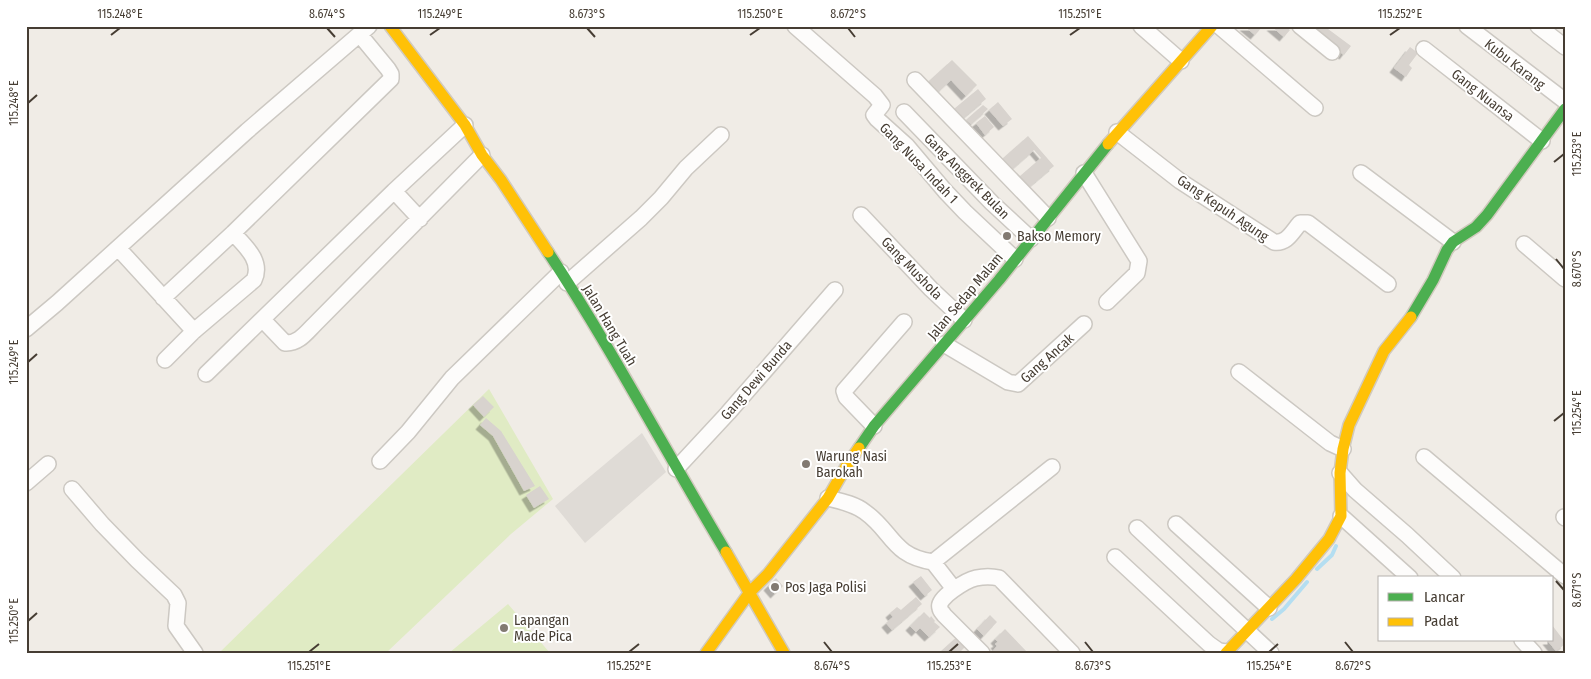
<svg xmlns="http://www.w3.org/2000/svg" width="1591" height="679" font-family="'Fira Sans Condensed',sans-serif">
<defs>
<filter id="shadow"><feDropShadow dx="-4.5" dy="4.5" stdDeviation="0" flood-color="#0004"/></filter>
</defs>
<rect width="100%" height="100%" fill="#f0ece6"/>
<path fill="#e0ebc4" d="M489,389L553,499L511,534L386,653H219Z
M508,604L550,653H449Z"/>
<path fill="#dfdbd6" d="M642,433L666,472L585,543L555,506Z"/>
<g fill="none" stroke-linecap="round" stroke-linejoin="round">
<path stroke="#b4def1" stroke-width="4" d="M1317,569L1332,555L1336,546
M1272,619L1284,609L1307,582"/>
</g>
<path fill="#d8d3ce" filter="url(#shadow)" d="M1244,26H1263L1255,35Z
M1271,26H1284L1290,30L1284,37Z
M1305,26H1324L1351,46L1344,55Z
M1410,47L1418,53L1409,65L1412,68L1406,77L1394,68Z
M952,60L977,85L966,96L951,80L938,92L929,81Z
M978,89L986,99L962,119L954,109Z
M998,102L1012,119L1003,126L989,110Z
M983,105L988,109L971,124L966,120Z
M985,116L994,127L985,135L976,123Z
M1028,136L1054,166L1028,188L1019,177L1041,158L1034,150L1010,171L1001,160Z
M483,396L494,407L484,417L473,405Z
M486,418L501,431L535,486L524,491L493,436L480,425Z
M540,486L549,499L534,508L526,495Z
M921,576L932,590L925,596L913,582Z
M776,578L783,586L775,594L768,586Z
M916,597L922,604L892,630L886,623L893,617L890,613L897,607L901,610Z
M924,612L930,618L931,616L935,621L934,622L940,627L929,637L920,628L916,632L910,626Z
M990,615L997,622L984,636L977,629Z
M1552,625L1565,642V644L1556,651L1547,640H1552Z
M1005,629L1028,653H993L992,652L997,646L995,644L998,642L995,639Z
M959,635L964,640L961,643L965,647L959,653H939Z"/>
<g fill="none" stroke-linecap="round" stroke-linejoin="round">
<g stroke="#ccc8c2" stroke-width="18">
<path id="street" d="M795,26L875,96L882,105L874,115L877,119L907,146L945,191L965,212L1015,259
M1141,26L1181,61
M1219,26L1315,108
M1300,26L1332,52
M1467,26L1565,101
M1538,26L1565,47
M1424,49L1542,141
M915,80L1048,218
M904,112L992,203L1031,239
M1117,132L1180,181L1274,242C1287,244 1292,232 1300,223H1308L1388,284
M1084,173L1139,261L1137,273L1107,302
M1361,173L1453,242
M394,191L420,219
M861,215L931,289L964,320
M1524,244L1565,279
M118,248L194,331
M567,283L641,218L661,198L686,168L721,135
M163,298L233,233L391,79V74L388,69L360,35
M263,320L285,343C298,344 306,333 314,325L482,155
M26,329L57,303L247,131L369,26
M944,344L1008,382L1018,384L1084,324
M165,360L194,331L254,280C263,261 245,246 233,233
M1239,372L1330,443L1343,449
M206,374L394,191L465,125
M874,426L846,397L844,391L904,322
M1424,457L1565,576
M380,461L408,432L452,378L561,272
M676,469L728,413L835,290
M1340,473L1355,490L1407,535L1453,578
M26,483L48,464
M72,489L102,524L137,560L174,595L178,603L176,626L195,653
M828,498C840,501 855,504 865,512C893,532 892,556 933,562L1052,467
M1341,516L1410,578
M1564,517L1565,518
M1176,524L1269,608
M1137,528L1271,653
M1115,557L1209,644L1219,651L1227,652
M933,562L954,589
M1522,640L1534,653
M982,653L944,615C943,613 940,611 940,608C936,598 967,580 976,578C985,576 991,576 999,578L1072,653"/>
</g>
<g stroke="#d1cabe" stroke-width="14">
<path id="fast" d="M548,252C612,349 666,452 726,552
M1411,317L1433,280L1447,250L1453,242L1476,227L1487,215L1565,109
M859,448L874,426L999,280L1108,144"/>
</g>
<g stroke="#d1cabe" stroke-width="14">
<path id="slow" d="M390,26L465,125L482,155L501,180L548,252
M1108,144L1212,26
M726,552L784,653
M706,653L750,592L768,574L828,498L847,465L859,448
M1226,653L1296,579L1329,539L1341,516L1340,473L1343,449L1349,425L1384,351L1411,317"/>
</g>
<use href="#street" stroke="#fdfcfb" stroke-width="15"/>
<use href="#fast" stroke="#4caf50" stroke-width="11"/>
<use href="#slow" stroke="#ffc107" stroke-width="11"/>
</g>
<path fill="none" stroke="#463d33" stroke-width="2" d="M327,28L335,37M587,28L595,37M848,28L855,37M111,35L120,28M430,35L440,28M750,35L760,28M1070,35L1080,28M1390,35L1400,28M28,103L37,95M1554,162L1564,154M1556,259L1564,269M28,362L37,354M1554,421L1564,413M1556,581L1564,590M28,621L37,613M824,642L832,652M1085,642L1093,652M1345,642L1353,652M309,652L319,644M629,652L639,644M949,652L958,644M1269,652L1278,644"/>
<g fill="#827a72" stroke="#fff" stroke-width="2">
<circle cx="1007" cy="236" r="5"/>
<circle cx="806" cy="464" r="5"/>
<circle cx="775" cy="587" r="5"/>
<circle cx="504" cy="628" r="5"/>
</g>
<g text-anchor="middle" stroke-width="4" stroke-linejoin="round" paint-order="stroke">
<g font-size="14" fill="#463d33" stroke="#fff">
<text transform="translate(1515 64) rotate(38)" y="5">Kubu Karang</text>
<text transform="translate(1483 95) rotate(38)" y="5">Gang Nuansa</text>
<text transform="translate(919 163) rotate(46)" y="5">Gang Nusa Indah 1</text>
<text transform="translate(967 176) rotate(45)" y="5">Gang Anggrek Bulan</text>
<text transform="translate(1223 208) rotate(34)" y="5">Gang Kepuh Agung</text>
<text transform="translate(912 268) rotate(46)" y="5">Gang Mushola</text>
<text transform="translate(965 296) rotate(-50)" y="5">Jalan Sedap Malam</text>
<text transform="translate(610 325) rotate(59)" y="5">Jalan Hang Tuah</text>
<text transform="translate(1047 358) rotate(-42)" y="5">Gang Ancak</text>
<text transform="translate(756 380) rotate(-49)" y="5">Gang Dewi Bunda</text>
</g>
<g font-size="14" fill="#463d33" stroke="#fff" text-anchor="start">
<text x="1017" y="241">Bakso Memory</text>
<text x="816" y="461">Warung Nasi<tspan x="816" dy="16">Barokah</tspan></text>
<text x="785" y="592">Pos Jaga Polisi</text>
<text x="514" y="625">Lapangan<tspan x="514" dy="16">Made Pica</tspan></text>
</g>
</g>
<rect width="1591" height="679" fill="none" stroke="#ffffff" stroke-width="55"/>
<rect x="1378" y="576" width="175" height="65" fill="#ffffff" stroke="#b5b1ad"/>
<rect x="1388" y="593" width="25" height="8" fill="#4caf50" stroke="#b5b1ad"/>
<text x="1424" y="602" font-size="15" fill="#463d33">Lancar</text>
<rect x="1388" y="618" width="25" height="8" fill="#ffc107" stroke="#b5b1ad"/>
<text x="1424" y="626" font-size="15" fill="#463d33">Padat</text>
<rect x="28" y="28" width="1536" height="624" fill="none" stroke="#463d33" stroke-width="2"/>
<g font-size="12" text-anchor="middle" fill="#463d33">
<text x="120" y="18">115.248°E</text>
<text x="327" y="18">8.674°S</text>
<text x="440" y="18">115.249°E</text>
<text x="587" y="18">8.673°S</text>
<text x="760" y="18">115.250°E</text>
<text x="848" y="18">8.672°S</text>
<text x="1080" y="18">115.251°E</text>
<text x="1400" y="18">115.252°E</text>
<text transform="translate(14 103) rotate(-90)" y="4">115.248°E</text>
<text transform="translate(1577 154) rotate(-90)" y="4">115.253°E</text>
<text transform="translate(1577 269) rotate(-90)" y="4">8.670°S</text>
<text transform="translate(14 362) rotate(-90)" y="4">115.249°E</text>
<text transform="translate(1577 413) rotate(-90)" y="4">115.254°E</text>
<text transform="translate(1577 590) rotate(-90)" y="4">8.671°S</text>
<text transform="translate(14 621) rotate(-90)" y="4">115.250°E</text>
<text x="309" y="670">115.251°E</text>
<text x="629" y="670">115.252°E</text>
<text x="832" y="670">8.674°S</text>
<text x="949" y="670">115.253°E</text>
<text x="1093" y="670">8.673°S</text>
<text x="1269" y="670">115.254°E</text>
<text x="1353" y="670">8.672°S</text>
</g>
</svg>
